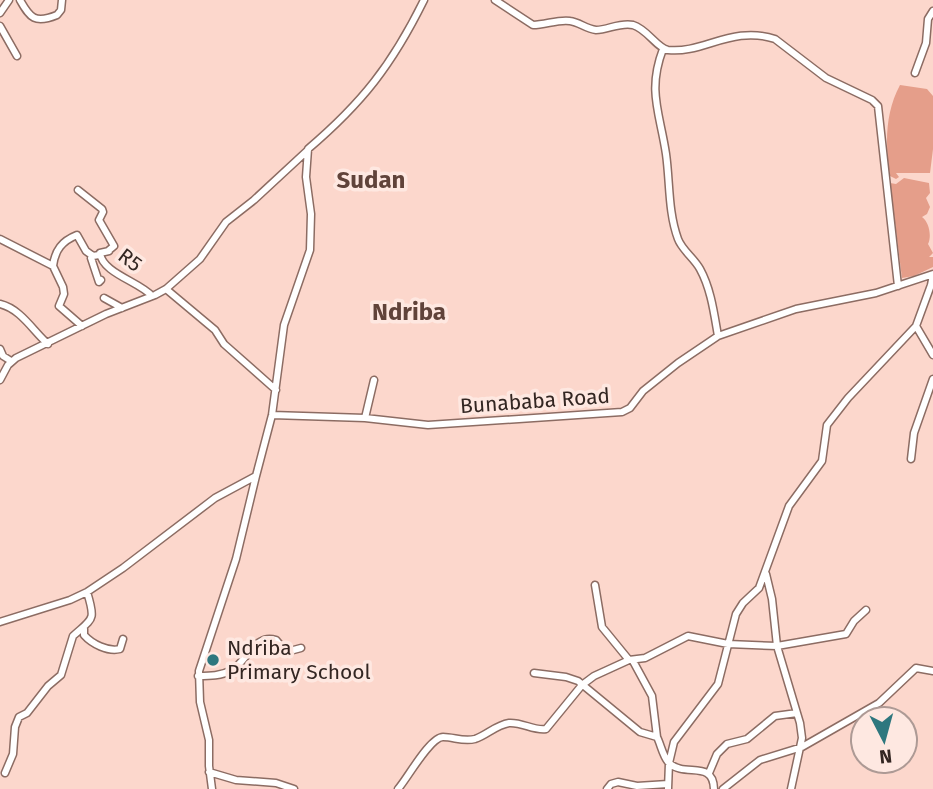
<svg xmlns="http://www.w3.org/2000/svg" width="933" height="789" font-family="'Fira Sans',sans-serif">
<rect width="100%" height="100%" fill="#fcd7cc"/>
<path fill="#e59e8a" d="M900,85L927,89L933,96V149L930,173H896L899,177L896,179L890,176C885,144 885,113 900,85Z
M904,178L929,183L930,193L926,198L930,207L927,214L922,217C929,222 932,236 928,244L933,253L929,257H933V267L914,276L902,278L890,183L896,184Z"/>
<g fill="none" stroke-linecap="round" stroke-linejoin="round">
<g stroke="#8c6c63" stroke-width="9">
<path id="minor" d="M20,0C30,18 35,24 57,15L61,10L62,0
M495,0L533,25C545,25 559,19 570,21C579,22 586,29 596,30C608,30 620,22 633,25C647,29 657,48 668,50C703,54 732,25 775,39L826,78L872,100L878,106L898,286
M0,13L9,0
M0,26L17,56
M663,49C647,91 660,113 666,154C670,182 668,212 678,239C682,250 694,258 700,269C711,289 714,313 718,336
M915,73L926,43L928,19L933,11
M78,190L102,209L103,212L99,220L114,246L108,251
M0,239L53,266L63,287L64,294L59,306L82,326
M109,251L100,253C102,273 140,282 152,296
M93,256L91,258L99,282L101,280
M53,266C55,250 62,241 77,235L86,251L93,256L99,255
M166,289L215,330L224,344L276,390
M104,298L122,308
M0,304C21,309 33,331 48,344
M916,326L933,355
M0,349L3,356L11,361
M0,380L8,365L16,358L106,314L155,295L166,289L200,259L226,222L254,200L308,150
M272,415L365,418L428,425L622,412L630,408L643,391L678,363L718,336L796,309L876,293L933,274
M365,418L374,380
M911,459L914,433L933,379
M766,574L772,599L777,646L800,723L802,738L791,789
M595,585L602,627L629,660
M0,622L70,600L87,592L123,568L215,498L256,476L272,415L284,325L310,250L311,214L306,177L308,149C362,103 392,65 424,0
M84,629V635C92,644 108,652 120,649L123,639
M633,661L652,696L657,737
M534,673L566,677L578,681L640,732L657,737C661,745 663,757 669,763C685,778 713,759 714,789
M198,676C210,676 221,676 232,670C247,661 255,633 276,640L286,652L301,648
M209,772L236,780L276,783L294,789
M5,773L13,754L15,727L19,717L27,713L48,686L61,675L73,636C93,618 96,621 87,592
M709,773L717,754L727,744L747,739L775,716L797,713
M212,789L209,766V740L200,702L199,671L236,559L256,476
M398,789C407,779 430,737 443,737C454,737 463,742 475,739C487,735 496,725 509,723C522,722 534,731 546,729L582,685L594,676L629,660L645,658L688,636L728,644L777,646L846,634L854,621L866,610
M607,789L611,784L618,782L637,786L668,784
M668,789L669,763L674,742L718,684L736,614L743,603L759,588L789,506L822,461L827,425L848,398L916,326L931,285L933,275
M723,789L760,760L802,747L879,703L916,668L933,671"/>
</g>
<use href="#minor" stroke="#fff" stroke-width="6"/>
</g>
<circle fill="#2e777e" stroke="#fee8e1" stroke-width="2.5" cx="213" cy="660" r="7"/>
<g text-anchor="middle" stroke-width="7" stroke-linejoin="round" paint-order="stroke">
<g font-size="21" fill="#332622" stroke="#fee8e1">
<text transform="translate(130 260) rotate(37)" y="7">R5</text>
<text transform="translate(535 401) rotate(-4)" y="7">Bunababa Road</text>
</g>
<g font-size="21" fill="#332622" stroke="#fee8e1" text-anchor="start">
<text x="227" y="655">Ndriba<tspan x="227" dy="24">Primary School</tspan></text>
</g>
<g font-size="24" font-weight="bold" fill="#60433a" stroke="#fee8e1">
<text x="371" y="188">Sudan</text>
<text x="409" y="320">Ndriba</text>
</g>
</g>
<g transform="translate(884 740) rotate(174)"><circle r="33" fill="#fee8e1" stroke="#ad9a95" stroke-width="2"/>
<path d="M0-5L12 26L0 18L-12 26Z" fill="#2e777e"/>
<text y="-10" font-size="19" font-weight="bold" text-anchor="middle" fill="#332622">N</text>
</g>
</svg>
